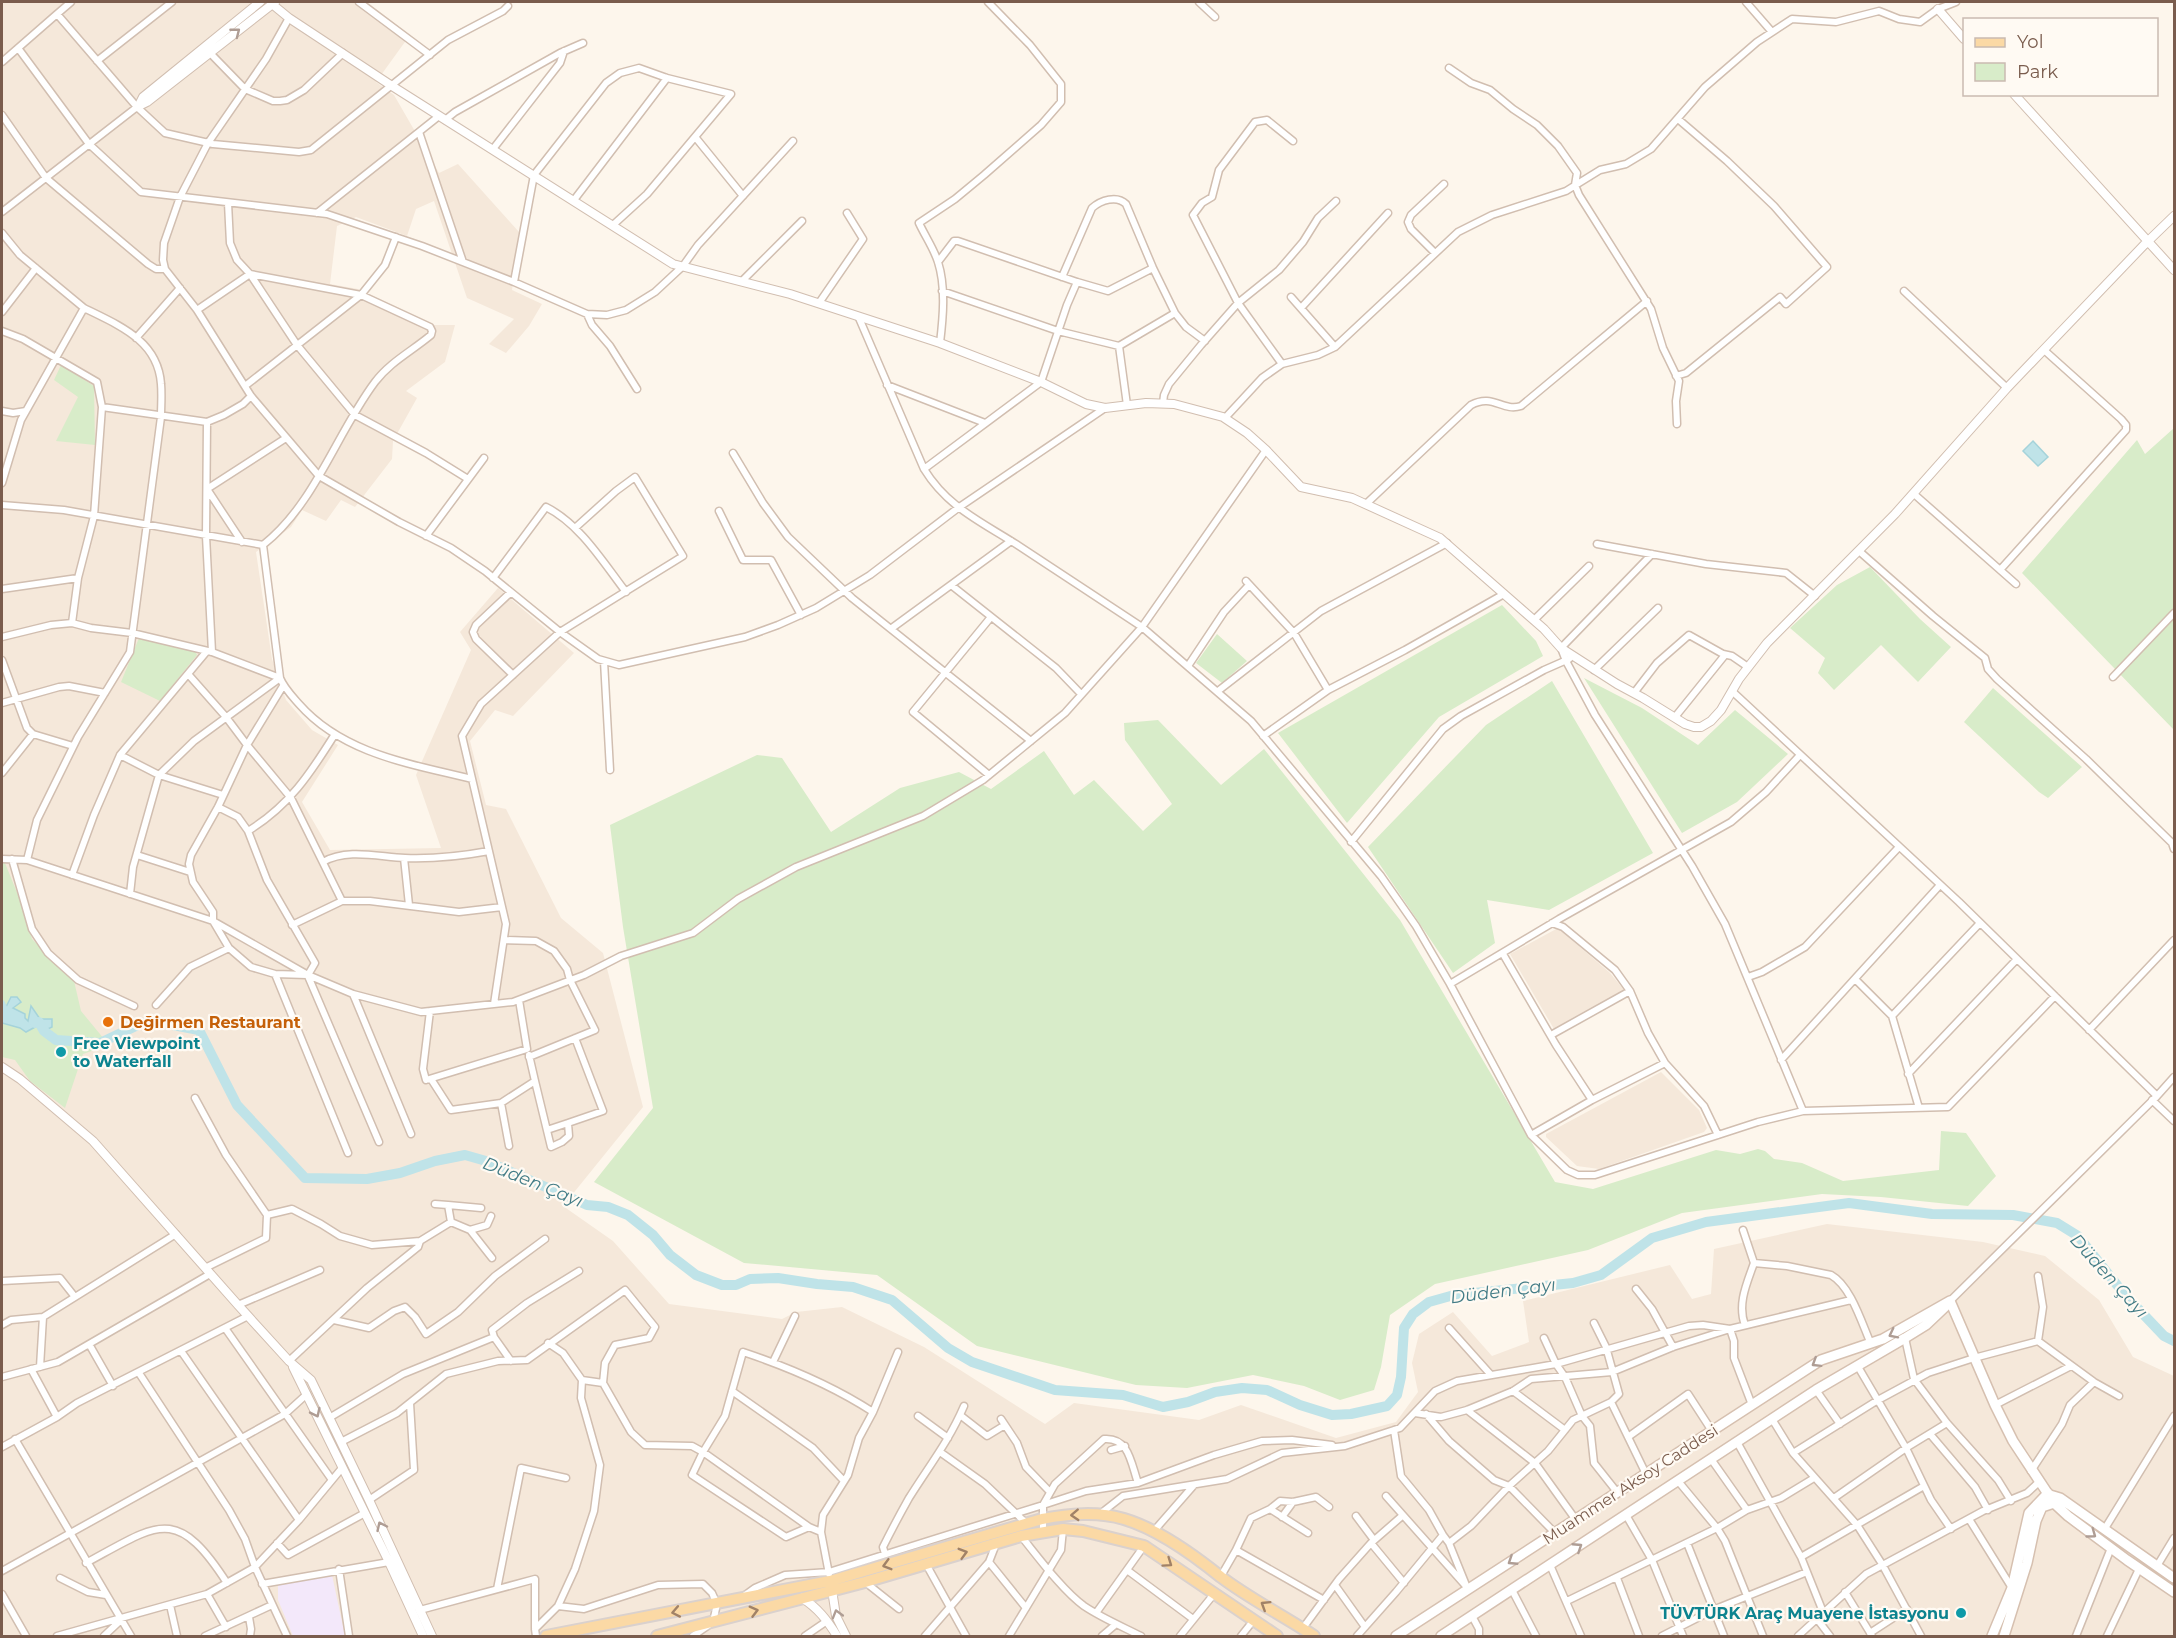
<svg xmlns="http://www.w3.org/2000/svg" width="2176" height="1638" font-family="Montserrat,sans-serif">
<rect width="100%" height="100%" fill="#fdf6ec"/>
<path fill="#f5e8da" d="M2,2H367L410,35L376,82L394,95L439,173L458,164L519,232L512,290L542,304L529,326L506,353L489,344L514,319L467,298L434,201L416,209L407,236L356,217L337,226L330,284L358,289L434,325H455L445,362L406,391L417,398L393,441L392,459L355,507L341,500L326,521L302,510L291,527L256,552L272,659L286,700L312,730L338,745L302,802L330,850L441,848L416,775L471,650L460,632L498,588L574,653L513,716L495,710L470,741L486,805L506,809L561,918L603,953L643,1107L563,1206L613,1241L669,1304L782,1319L796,1312L842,1307L924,1347L1045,1424L1074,1403L1199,1420L1241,1405L1336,1438L1396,1422L1418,1392L1412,1363L1419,1334L1453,1312L1492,1356L1529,1342L1523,1301L1670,1265L1692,1299L1711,1294L1714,1249L1827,1224L1983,1242L2045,1256L2099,1300L2133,1357L2174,1376V1636H2Z
M1558,928L1610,973L1624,990L1554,1029L1510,954Z
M1661,1072L1699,1110L1707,1128L1704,1132L1599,1169L1577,1166L1546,1137V1134Z"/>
<path fill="#f3e8fa" d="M332,1575L345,1636H293L278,1600V1583Z"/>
<path fill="#d8ecc9" d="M61,365L94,386L95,445L56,441L78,397L54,380Z
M2174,428V730L2022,573L2137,440L2145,454Z
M1870,567L1920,619L1951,647L1918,682L1881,645L1834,690L1818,673L1825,658L1790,628L1837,585Z
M1502,605L1536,641L1543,656L1439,717L1347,823L1278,733Z
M1217,634L1247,661L1222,683L1196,663Z
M139,638L195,651L197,655L160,701L121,682Z
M1584,678L1642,708L1698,745L1735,710L1788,754L1737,802L1682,833Z
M1552,681L1653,853L1549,910L1487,900L1495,943L1453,973L1368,847L1486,725Z
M1993,688L2082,767L2048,798L2039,792L1964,722Z
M1158,720L1221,785L1264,749L1400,920L1555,1182L1593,1189L1716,1150L1740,1154L1758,1149L1765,1151L1774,1159L1802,1163L1843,1181L1939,1170L1941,1131L1966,1133L1996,1176L1968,1206L1881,1197L1822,1194L1682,1213L1588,1250L1435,1284L1390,1315L1381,1367L1374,1390L1340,1400L1304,1386L1253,1375L1187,1388L1136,1385L977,1346L877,1275L744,1263L594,1182L653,1108L623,927L610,825L757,755L782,758L831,832L900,788L959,772L991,789L1044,751L1074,795L1094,780L1143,831L1172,804L1125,740L1124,723Z
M2,863H5L20,900L32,939L74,981L81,1011L109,1045L83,1054L65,1108L30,1081L15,1060L2,1057Z"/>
<path fill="#bfe3e8" stroke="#a5d3da" stroke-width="1.5" d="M2033,441L2048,457L2038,466L2023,451Z
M11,997H17L21,1002L13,1008L25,1014V1018L28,1021L31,1006L40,1019H52V1027L44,1031L37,1026L26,1032L20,1028L2,1023V1007L5,1009Z"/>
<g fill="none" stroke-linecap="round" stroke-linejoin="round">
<path stroke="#bfe3e8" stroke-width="6" d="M2,1003L8,1016"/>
<path stroke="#bfe3e8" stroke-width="10" d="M35,1023L39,1022L44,1031L56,1040L100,1043L138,1025L152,1021L199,1030L237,1105L305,1178L367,1179L400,1173L435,1161L465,1155L486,1161L587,1205L608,1207L628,1215L653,1235L670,1255L696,1275L722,1285H736L750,1279L778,1278L817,1284L853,1287L892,1300L948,1348L972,1362L1055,1390L1123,1395L1163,1407L1188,1402L1215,1392L1242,1388L1267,1390L1300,1405L1332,1415L1351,1414L1387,1406L1397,1395L1401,1377L1404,1328L1413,1314L1429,1302L1454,1295L1573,1283L1601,1275L1652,1238L1706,1222L1849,1203L1932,1214L2013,1215L2057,1223L2078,1236L2125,1295L2164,1336L2174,1341"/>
<g stroke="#d1beb0" stroke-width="9">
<path id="minor" d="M359,2L430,55
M1199,2L1215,17
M1746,2L1772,32
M57,14L71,2
M289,18L266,59L208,143L180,197L164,243L163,260L165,269L197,310L251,396L319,476L399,522L451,548L485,571L560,632L598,659L619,665L745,637L778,625L816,608L870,575L958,508L1105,408
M18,48L89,144L141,192L327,214L422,246L514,282L587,314L607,315L626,310L655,292L683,266L698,245L793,141
M210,53L245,89L273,101H280L287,100L304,90L343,53
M97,61L172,2
M2,62L57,14L137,107L165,133L213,144L299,152L311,150L448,40L503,11L508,6
M1449,68L1471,83L1490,90L1513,109L1537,125L1558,146L1577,173L1575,185L1579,195L1651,309L1663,348L1679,381L1676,401L1677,424
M2,115L46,178L148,264L156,269H165
M445,120L455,112L560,53L583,43
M419,132L463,262
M696,138L743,196
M493,149L560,63L564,51
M574,200L667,78
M2,212L137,107
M317,213L439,116
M2,233L20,255L84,308L21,420L2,483
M1435,253L1411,229L1408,222L1411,215L1444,184
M1062,277L1092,208C1101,200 1117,195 1126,204L1153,268L1175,313L1186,327L1205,341
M742,281L802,221
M514,282L534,175L606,83L620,73L639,68L667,78L731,94L647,194L613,225
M1077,282L1108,291L1153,268
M942,291L1058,331L1119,346L1127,405
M1904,291L2007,388
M1291,297L1335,347
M819,303L863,239L847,213
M1301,308L1388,213
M197,310L250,274L297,345L355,415L426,453L468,479
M2,312L36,268
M587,314L592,325L610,346L637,389
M2,331L23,339L97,382L102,407L94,516L78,578L72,623L91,628L132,633L212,652L280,678
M136,338L180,288
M940,343C943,318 946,287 938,262C934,249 925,236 919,223L955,199L984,175L1041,125L1061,102V84L1030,45L988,2
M1119,346L1175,313
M1282,364L1238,303L1193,215L1202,203L1212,197L1219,170L1255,122L1267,120L1293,141
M1676,376L1686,373L1780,297L1786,304L1827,267L1774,206L1727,161L1678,119
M887,385L985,423
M245,386L361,295L385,265L396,237
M1163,403L1164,395L1169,384L1201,345L1238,303L1279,270L1303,242L1318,218L1336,201
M102,407L207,422L224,415L243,404L251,396
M2,411L13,413L26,411
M1225,418L1262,378L1282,364L1318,355L1335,347L1458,232L1492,215L1566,191L1600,170L1626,164L1651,149L1705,87L1757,42L1792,19L1836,22L1879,11L1899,19L1920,22L1938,9L1956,2
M207,422L206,536L212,652
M1266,450L1142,627L1251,721L1381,876L1416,926L1450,984L1531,1135L1567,1170L1578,1175H1595L1758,1122L1803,1111L1948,1107L2055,996
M733,453L763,503L788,537L852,598L1031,741
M924,469L1041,382L1067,305L1077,282L958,241H954L938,262
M1914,494L2016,584
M1366,504L1471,405C1493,393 1502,412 1521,406L1647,301
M2,505L64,510L263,545C315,504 336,434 375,382C390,362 412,351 431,335L432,331L430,327L361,295L250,274L237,260L230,243L228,203
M719,511L743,560H771L801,615
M426,536L484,458
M242,542L207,489L286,438
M1597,544L1706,564L1786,573L1815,596
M263,545L280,678C284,688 292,696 299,704C343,754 411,764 472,779
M1859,551L1933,616L1985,658L1988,669L1997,679L2086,759L2172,843L2174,849
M1652,554L1561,648L1566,661L1595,715L1692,866L1725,924L1803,1111
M2000,570L2126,430V425L2121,419L2044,350
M493,578L546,507C580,524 603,562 626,592
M1246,581L1294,633L1328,690
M951,585L1056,668L1081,694
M2,589L78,578
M511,592L476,625L473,632L476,639L513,675
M1534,620L1589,566
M892,628L1011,541
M2,637L51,625L72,623
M2,660L27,728L33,734L73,746
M604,661L610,770
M1188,666L1224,612L1249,585
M1594,670L1658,608
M188,674L226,717L247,745L291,798L342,901
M2113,677L2174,613
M283,686L247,745L218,807L191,855L189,864L193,882L213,912V921L229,948L251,967L275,974L307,975
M1218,691L1321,611L1447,543
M1733,692L1959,902L2157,1096L2174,1077
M1634,693L1657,663L1689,635L1723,654L1732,656L1748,667
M2,703L59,687L69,686L105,693
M1675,717L1725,655
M1263,736L1328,690L1405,650L1504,594
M120,755L159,775L223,795
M2,773L33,734
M989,775L913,712L991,617
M218,807L238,817L248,831L267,880L315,963L308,975
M248,831C289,806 310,774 335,734
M1351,842L1443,729L1461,716L1544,670L1569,659
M137,855L190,872
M404,858L409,905
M2,859L27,860L213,921L308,975L353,994L421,1012L513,1002L584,975L621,956L693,933L738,899L796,867L923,816L983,780L1065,713L1142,627C1101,600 1060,573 1019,546C982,522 948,508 924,469L859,318
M12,859L32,929L48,953L78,980L134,1006
M27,860L37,820L78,737L130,652L161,417C161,406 162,395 161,384C158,340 118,325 84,308
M323,862C347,848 379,857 405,858C433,859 462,856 489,851
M72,875L94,815L120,755L207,651
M130,894L133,867L159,775L194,741L280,678
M1552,923L1563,927L1615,970L1630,991L1648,1033L1665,1063L1704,1106L1718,1135
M292,925L342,901H370L459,912L502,907
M504,940L536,941L554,951L567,969L570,980L595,1030L529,1057
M1503,954L1556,1045L1592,1100
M275,974L348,1153
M308,976L379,1142
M1748,977L1762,972L1805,947L1899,847
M1855,979L1892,1016
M1450,984L1559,919L1731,822L1766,792L1800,755
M353,994L411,1134
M494,1004L506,924L462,736L481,704L560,632L683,556L635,477L616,491L575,528
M156,1005L190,967L229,948
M430,1011L423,1069L426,1080L527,1049L519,1000
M2089,1030L2174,940
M1551,1035L1630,991
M1781,1060L1940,885
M1908,1074L2017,959
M431,1079L451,1110L501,1103L535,1081L529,1055
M535,1081L551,1147L562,1142L569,1136L568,1123L603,1111L575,1038
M195,1098L226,1155L267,1215
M2152,1100L2174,1121
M501,1103L509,1146
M1919,1108L1892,1016L1980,923
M547,1130L568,1123
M1531,1135L1592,1100L1665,1063
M435,1204L448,1205
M451,1222L448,1205L481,1208
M470,1230L492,1258
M1743,1230L1754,1263
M420,1241L451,1222L470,1230L487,1225L491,1216
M205,1268L266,1238L267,1215L292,1209L321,1224L340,1236L372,1245L420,1241L418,1247L367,1288L289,1361
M2,1281L60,1278L75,1297
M1636,1289L1652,1309L1673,1347
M1950,1301L2157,1096
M238,1305L320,1270
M334,1320L369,1328L394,1311L405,1307L415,1317L426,1334L458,1312L495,1276L545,1239
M2,1325L11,1320L43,1317L176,1234
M1745,1325C1737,1304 1747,1283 1754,1263L1787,1266L1831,1275C1851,1286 1862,1324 1871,1344
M225,1328L332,1480
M1449,1328L1491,1375
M494,1337L511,1361
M1544,1338L1556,1364L1565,1377L1582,1416L1590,1426L1594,1463L1617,1492
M1905,1338L1914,1379L1947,1423L1998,1480L2011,1501
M2038,1341L2094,1382L2119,1396
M89,1344L113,1386
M181,1351L299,1520
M773,1362L795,1316
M1857,1365L1906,1448L1931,1500L1951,1529
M40,1367L43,1317
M31,1369L57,1417L77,1403L248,1316
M139,1373L229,1510L245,1539L255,1567L287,1636
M2,1377L58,1362L210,1274
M582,1380L603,1383L631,1432L645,1445L692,1446L703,1452L725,1416L743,1352C788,1367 833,1386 873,1412L898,1352
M1816,1390L1840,1424
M732,1391L813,1448L844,1481
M1513,1391L1565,1430
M1611,1402L1646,1474
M1995,1405L2071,1366
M1467,1410L1535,1463L1576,1520
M1415,1413L1441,1417L1467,1410L1513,1391L1531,1379L1612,1372L1673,1347L1730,1329L1851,1300
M1426,1414L1449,1441L1494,1480L1509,1486L1555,1533
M960,1415L987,1436L1005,1425
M918,1416L948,1438
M329,1418L403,1374L494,1337L492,1330L527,1303L579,1271
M1001,1419L1017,1443L1026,1467L1050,1492
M1772,1419L1793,1453L1857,1525L1882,1564L1921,1636
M1394,1430L1401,1476L1429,1510L1443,1535
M1930,1434L1975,1487L1988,1510
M1628,1437L1688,1394L1712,1431
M15,1439L131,1636
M341,1442L397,1413L446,1374L498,1361L527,1360L625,1290L655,1327L649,1338L615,1345L605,1363L603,1383
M1737,1442L1801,1557L1823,1612
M2,1447L57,1417
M1111,1450L1125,1446
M940,1452L985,1484L1027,1524
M1793,1453L1878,1400L1928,1373L1974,1358L2038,1341L2043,1307L2038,1276
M1711,1459L1747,1510
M2031,1471L2062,1424L2070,1405L2094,1382
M1678,1481L1717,1528L1725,1541L1763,1636
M1386,1496L1465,1585
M1834,1498L1906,1448L1947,1423
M369,1500L414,1470L410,1403
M1270,1509L1280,1501L1293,1502L1316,1497L1329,1507
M1100,1514L1123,1496L1227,1479L1282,1453L1345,1446L1400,1428L1435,1391L1457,1381L1556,1364L1689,1326L1703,1325L1730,1329L1734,1341V1358L1752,1405
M1626,1515L1652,1560L1683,1636
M1356,1516L1374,1540
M1282,1517L1293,1502
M1969,1519L2012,1588
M809,1527L786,1537L692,1475L703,1452L809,1527L821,1532L829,1574
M2104,1530L2174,1416
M821,1532L823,1515L848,1475L859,1438L873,1412
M1043,1532V1505L1086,1491L1138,1483L1214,1455L1262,1441L1292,1440L1332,1445
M1153,1532L1194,1485
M1021,1536C1038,1557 1063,1591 1084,1606C1102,1618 1121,1626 1141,1636
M277,1543L288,1555L365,1513
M1371,1543L1402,1516
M1449,1543L1471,1526L1509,1486L1548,1451L1573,1420L1611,1402L1619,1394L1606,1347L1594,1323
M1687,1543L1724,1636
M1236,1550L1251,1518L1270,1509L1308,1533
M885,1554L883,1547C891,1531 900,1514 909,1498C929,1466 949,1441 964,1406
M1801,1557L1924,1486
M989,1562L1026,1608
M86,1563C158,1524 176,1504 227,1583
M926,1564L966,1636
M1550,1565L1581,1636
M2157,1566L2174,1538
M339,1569L349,1636
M1127,1570L1193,1619
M2,1571L285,1414L307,1394
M1221,1576L1236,1550L1324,1600
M60,1578L88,1592L106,1595
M1617,1578L1639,1636
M865,1582L899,1609
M262,1584L389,1562
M1335,1585L1365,1627
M497,1589L521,1468L566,1478
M1512,1590L1536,1636
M1845,1592L1872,1636
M2,1594L26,1636
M207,1594L226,1627
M744,1596L755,1588L785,1575L829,1572L1043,1505L1055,1484L1104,1439C1129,1437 1131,1463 1138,1483
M1567,1601L1717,1528L1747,1510L1781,1498L1814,1478
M170,1605L177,1636
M558,1606L584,1609L658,1585L703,1584L712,1593L717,1604L713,1622L693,1636
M420,1610L535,1579V1628
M1096,1613L1144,1546
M1472,1616L1479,1629V1636
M249,1617L251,1629L250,1636
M1817,1619L1830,1636
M1303,1628L1339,1579L1371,1543L1404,1583
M1870,1633L1907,1609
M57,1636L207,1594L255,1567L299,1520L342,1468
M104,1636L121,1620
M205,1636L272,1605
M536,1636L535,1629L558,1606L575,1569L594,1511L600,1465L581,1398L582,1380L563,1353L548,1343
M805,1636L827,1621
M925,1636L989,1562L996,1544
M1009,1636L1061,1550L1063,1529
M1102,1636L1115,1625
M1180,1636L1214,1594
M1241,1636L1253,1621
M1357,1636L1396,1592L1443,1535L1449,1543L1468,1590
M1662,1636L1713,1610L1807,1572
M1798,1636L1866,1574L1983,1511L2027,1493L2039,1482
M2076,1636L2111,1548
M2107,1636L2139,1569"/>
</g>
<g stroke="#d1beb0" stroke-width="10">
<path id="tertiary" d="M272,4L289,18L392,86L673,264L790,294L940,343L1041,382L1086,404L1105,408L1146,403L1174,404L1223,417L1247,433L1266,450L1301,487L1352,498L1440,538L1544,629L1561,648L1617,684L1643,698L1685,724L1694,727H1701L1711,721L1721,710L1739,679L1767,643L1895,514L2007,388L2144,245L2174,216
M1938,9L1964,39
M2014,94L2174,270
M139,105L143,97L260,2
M137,107L147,102L275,2
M2,1067L20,1079L93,1141L238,1305L289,1361L311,1380L369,1500L432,1636
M293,1367L389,1562L423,1636
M832,1590L836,1616L846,1636
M802,1598C818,1608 827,1620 837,1636"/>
</g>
<g stroke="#d6c0b0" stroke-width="12">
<path id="secondary" d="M1950,1301L1995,1405L2013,1441L2054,1503L2068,1516L2127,1560L2174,1592
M2050,1495L2060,1498L2174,1578
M1396,1636L1821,1360L1883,1339L1950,1301
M1441,1636L1816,1390L1905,1338L1926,1325L1945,1307
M1992,1636L2012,1588L2029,1513L2048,1493
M2004,1636L2027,1563L2036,1521L2042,1507L2054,1503"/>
</g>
<g stroke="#dad1cd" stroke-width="14">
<path id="primary" d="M546,1636L830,1581L1042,1519C1069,1514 1097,1511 1124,1519C1158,1529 1195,1556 1221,1577C1250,1599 1284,1616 1314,1636
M657,1636L865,1582L1021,1536L1063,1529L1083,1531L1144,1546L1277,1636"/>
</g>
<use href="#minor" stroke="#fff" stroke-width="6"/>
<use href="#tertiary" stroke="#fff" stroke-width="8"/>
<use href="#secondary" stroke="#fff" stroke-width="9"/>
<use href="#primary" stroke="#fbd9a5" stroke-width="10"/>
</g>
<defs><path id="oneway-chevron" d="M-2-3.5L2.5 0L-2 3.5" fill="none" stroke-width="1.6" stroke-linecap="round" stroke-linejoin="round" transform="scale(1.5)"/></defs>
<g stroke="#af9d94">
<use href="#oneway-chevron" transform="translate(236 32) rotate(-38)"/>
<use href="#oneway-chevron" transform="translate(1893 1334) rotate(153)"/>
<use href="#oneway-chevron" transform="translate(1816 1363) rotate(148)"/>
<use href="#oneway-chevron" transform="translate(316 1413) rotate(64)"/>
<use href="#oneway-chevron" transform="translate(381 1526) rotate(-115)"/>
<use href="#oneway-chevron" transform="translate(2092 1534) rotate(36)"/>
<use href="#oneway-chevron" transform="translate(1578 1547) rotate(-33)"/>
<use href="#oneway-chevron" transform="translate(1512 1561) rotate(147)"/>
<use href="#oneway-chevron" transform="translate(837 1614) rotate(-106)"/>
</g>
<g stroke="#a18267">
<use href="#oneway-chevron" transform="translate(1075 1515) rotate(177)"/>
<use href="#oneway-chevron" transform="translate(963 1553) rotate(-16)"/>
<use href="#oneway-chevron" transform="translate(1168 1563) rotate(35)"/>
<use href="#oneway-chevron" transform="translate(887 1565) rotate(164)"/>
<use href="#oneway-chevron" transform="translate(1265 1605) rotate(-148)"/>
<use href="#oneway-chevron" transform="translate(754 1611) rotate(-15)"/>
<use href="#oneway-chevron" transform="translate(676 1612) rotate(169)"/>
</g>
<circle fill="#e8710a" stroke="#fffaf3" stroke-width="2" cx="108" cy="1022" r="6"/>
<g fill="#0f9aa8" stroke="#fffaf3" stroke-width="2">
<circle cx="61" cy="1052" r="6"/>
<circle cx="1961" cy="1613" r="6"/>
</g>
<g text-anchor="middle" stroke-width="4.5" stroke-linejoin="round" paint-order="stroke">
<g font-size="16" font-weight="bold" fill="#c56008" stroke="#fffaf3" text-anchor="start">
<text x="120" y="1028">Değirmen Restaurant</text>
</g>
<g font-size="16" font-weight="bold" fill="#0d838f" stroke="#fffaf3" text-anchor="start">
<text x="73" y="1049">Free Viewpoint<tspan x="73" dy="18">to Waterfall</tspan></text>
<text x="1949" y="1619" text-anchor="end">TÜVTÜRK Araç Muayene İstasyonu</text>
</g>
<g font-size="16" fill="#7a5c4d" stroke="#fffaf3">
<text transform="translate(1630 1484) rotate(-33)" y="6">Muammer Aksoy Caddesi</text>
</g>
<g font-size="18" font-style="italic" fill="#437c86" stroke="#fffaf3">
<text transform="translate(533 1182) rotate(22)" y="6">Düden Çayı</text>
<text transform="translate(2109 1276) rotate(48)" y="6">Düden Çayı</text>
<text transform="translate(1503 1291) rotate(-7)" y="6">Düden Çayı</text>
</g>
</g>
<rect width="2176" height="1638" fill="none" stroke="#7a5c4d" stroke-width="6"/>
<rect x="1963" y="18" width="195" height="78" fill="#fffaf3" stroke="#cabbb1" stroke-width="1.5"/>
<rect x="1975" y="38" width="30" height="9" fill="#fbd9a5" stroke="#cabbb1" stroke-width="1.5"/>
<text x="2017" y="48" font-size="18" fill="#7a5c4d">Yol</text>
<rect x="1975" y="63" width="30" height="18" fill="#d8ecc9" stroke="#cabbb1" stroke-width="1.5"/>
<text x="2017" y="78" font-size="18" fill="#7a5c4d">Park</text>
</svg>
